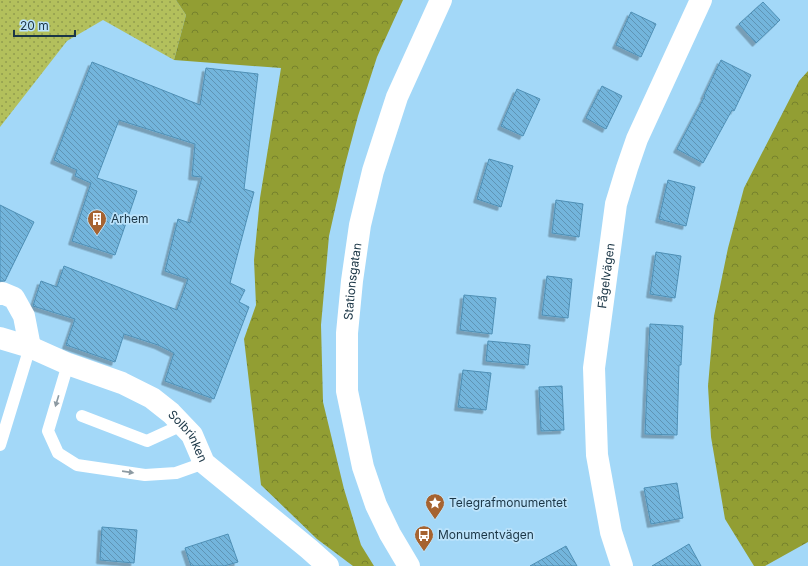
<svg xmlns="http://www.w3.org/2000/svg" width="808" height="566" font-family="Inter,sans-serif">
<defs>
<pattern id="grass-dots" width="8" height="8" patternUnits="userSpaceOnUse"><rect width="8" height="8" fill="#b3c05c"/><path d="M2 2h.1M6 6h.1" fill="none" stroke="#919d4e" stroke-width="1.8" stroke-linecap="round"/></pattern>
<pattern id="forest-crowns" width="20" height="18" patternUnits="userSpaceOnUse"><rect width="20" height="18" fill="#929e33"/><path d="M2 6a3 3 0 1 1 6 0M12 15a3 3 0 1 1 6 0" fill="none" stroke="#76822d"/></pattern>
<pattern id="building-back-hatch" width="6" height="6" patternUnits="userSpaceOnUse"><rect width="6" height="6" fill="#73b5dc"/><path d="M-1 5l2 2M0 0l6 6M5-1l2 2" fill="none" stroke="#5e94b4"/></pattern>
<filter id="shadow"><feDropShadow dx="-3.5" dy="3.5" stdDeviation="0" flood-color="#0004"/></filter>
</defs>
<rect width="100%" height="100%" fill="#a3d8f8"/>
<path fill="url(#grass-dots)" d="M0,0H176L186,15L174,60L103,20L67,41L0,127Z"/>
<path fill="url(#forest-crowns)" d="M176,0H403L377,57L358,116L345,165L329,236L321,325L323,402L344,489L361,545L374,566H353L317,539L261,485L244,339L256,305L254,260L260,198L281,68L174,60L186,15Z
M808,71V542L765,566H754L725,519L711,437L708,386L714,316L728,248L744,188L799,81Z"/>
<path fill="url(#building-back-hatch)" stroke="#4e8fb5" filter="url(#shadow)" d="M763,2L780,20L756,43L739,24Z
M631,12L656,24L641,57L616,45Z
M721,60L751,75L734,111L732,110L703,163L677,149L705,96H704Z
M92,62L200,105L206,68L258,74L244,189L254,192L230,283L245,290L239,302L249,307L214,399L165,381L174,353L158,345L124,334L115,362L66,345L75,319L33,306L41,281L57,287L64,266L177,310L188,279L165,271L178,219L190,223L202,177L192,176L195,144L119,120L97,178L137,191L115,255L72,241L91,183L75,176L77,170L54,160Z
M602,86L622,96L606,129L586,118Z
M517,89L540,99L523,136L501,126Z
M489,159L513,166L501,207L477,199Z
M668,180L695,187L686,226L659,219Z
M556,200L583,204L579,237L552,233Z
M0,205L34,222L5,281H0Z
M656,252L681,256L675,298L650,294Z
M547,276L572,279L568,318L542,315Z
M464,295L496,298L492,334L460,330Z
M650,324L683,326L681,365H679L677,435L645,434Z
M488,341L530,345L528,365L486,361Z
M463,370L491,373L486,410L458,407Z
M562,386L564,430L541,431L539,387Z
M677,483L683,518L651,524L644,488Z
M102,527L137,530L134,563L100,560Z
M228,534L238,562L224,566H191L185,548Z
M689,544L701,566H652Z
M566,546L577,566H530Z"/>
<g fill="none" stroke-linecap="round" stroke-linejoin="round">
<path stroke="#fff" stroke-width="12" d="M68,364L48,431L58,453L77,465L145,475L176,473L204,463
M82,416L147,441L182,425
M0,445L30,347"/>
<g stroke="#fff" stroke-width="22">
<path d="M0,294L2,293L14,298L24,316L30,347"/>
<path id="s1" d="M0,338L30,347L68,364L122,383L152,398L171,413L192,435L204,463L309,549L328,566"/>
<path id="s2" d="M622,566L611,532L597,455L594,368L616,204L627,168L637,139L701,0"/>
</g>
<path stroke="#fff" stroke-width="22" id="s3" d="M409,566L390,534L376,505L363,467L347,391V333L352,281L360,225L373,171L397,97L441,0"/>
</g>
<defs><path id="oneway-solid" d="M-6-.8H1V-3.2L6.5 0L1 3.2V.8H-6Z"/></defs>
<g fill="#8d9aa2">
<use href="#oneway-solid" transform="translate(57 401) rotate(107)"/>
<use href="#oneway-solid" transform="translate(128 472) rotate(8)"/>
</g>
<defs>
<g id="building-pin" transform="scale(1)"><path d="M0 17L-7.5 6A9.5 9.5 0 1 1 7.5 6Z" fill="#a66330" stroke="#bce3fb"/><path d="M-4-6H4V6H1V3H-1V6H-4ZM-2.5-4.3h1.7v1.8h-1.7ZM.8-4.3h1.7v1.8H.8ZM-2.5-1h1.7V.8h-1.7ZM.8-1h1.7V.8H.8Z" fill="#fff"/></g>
<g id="sight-pin" transform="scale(1)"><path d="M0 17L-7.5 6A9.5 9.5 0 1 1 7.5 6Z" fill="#a66330" stroke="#bce3fb"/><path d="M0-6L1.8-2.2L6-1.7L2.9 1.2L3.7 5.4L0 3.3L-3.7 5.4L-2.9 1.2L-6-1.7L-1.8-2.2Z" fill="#fff"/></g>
<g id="bus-pin" transform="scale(1)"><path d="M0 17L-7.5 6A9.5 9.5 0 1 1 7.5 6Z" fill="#a66330" stroke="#bce3fb"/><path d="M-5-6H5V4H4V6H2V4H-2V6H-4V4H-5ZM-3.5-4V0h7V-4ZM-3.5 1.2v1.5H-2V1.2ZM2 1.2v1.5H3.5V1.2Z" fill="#fff"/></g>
</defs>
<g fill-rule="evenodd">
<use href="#building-pin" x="97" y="219"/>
<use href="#sight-pin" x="435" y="503"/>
<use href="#bus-pin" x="424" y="535"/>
</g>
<g text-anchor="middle" stroke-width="3.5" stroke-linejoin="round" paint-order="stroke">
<g font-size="12" fill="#1b3646" stroke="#bce3fb" text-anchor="start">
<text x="111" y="223">Arhem</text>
<text x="449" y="507">Telegrafmonumentet</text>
<text x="438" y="539">Monumentvägen</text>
</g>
<g font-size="12" fill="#1b3646" stroke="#bce3fb">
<text dy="4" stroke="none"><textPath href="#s2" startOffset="294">Fågelvägen</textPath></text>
<text dy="4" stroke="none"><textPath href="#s3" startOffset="297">Stationsgatan</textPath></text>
<text dy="4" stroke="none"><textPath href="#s1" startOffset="217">Solbrinken</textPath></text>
</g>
</g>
<path d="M14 30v6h61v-6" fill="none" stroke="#1b3646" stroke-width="2"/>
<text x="20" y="30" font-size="12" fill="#1b3646" stroke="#bce3fb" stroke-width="3" paint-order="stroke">20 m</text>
</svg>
